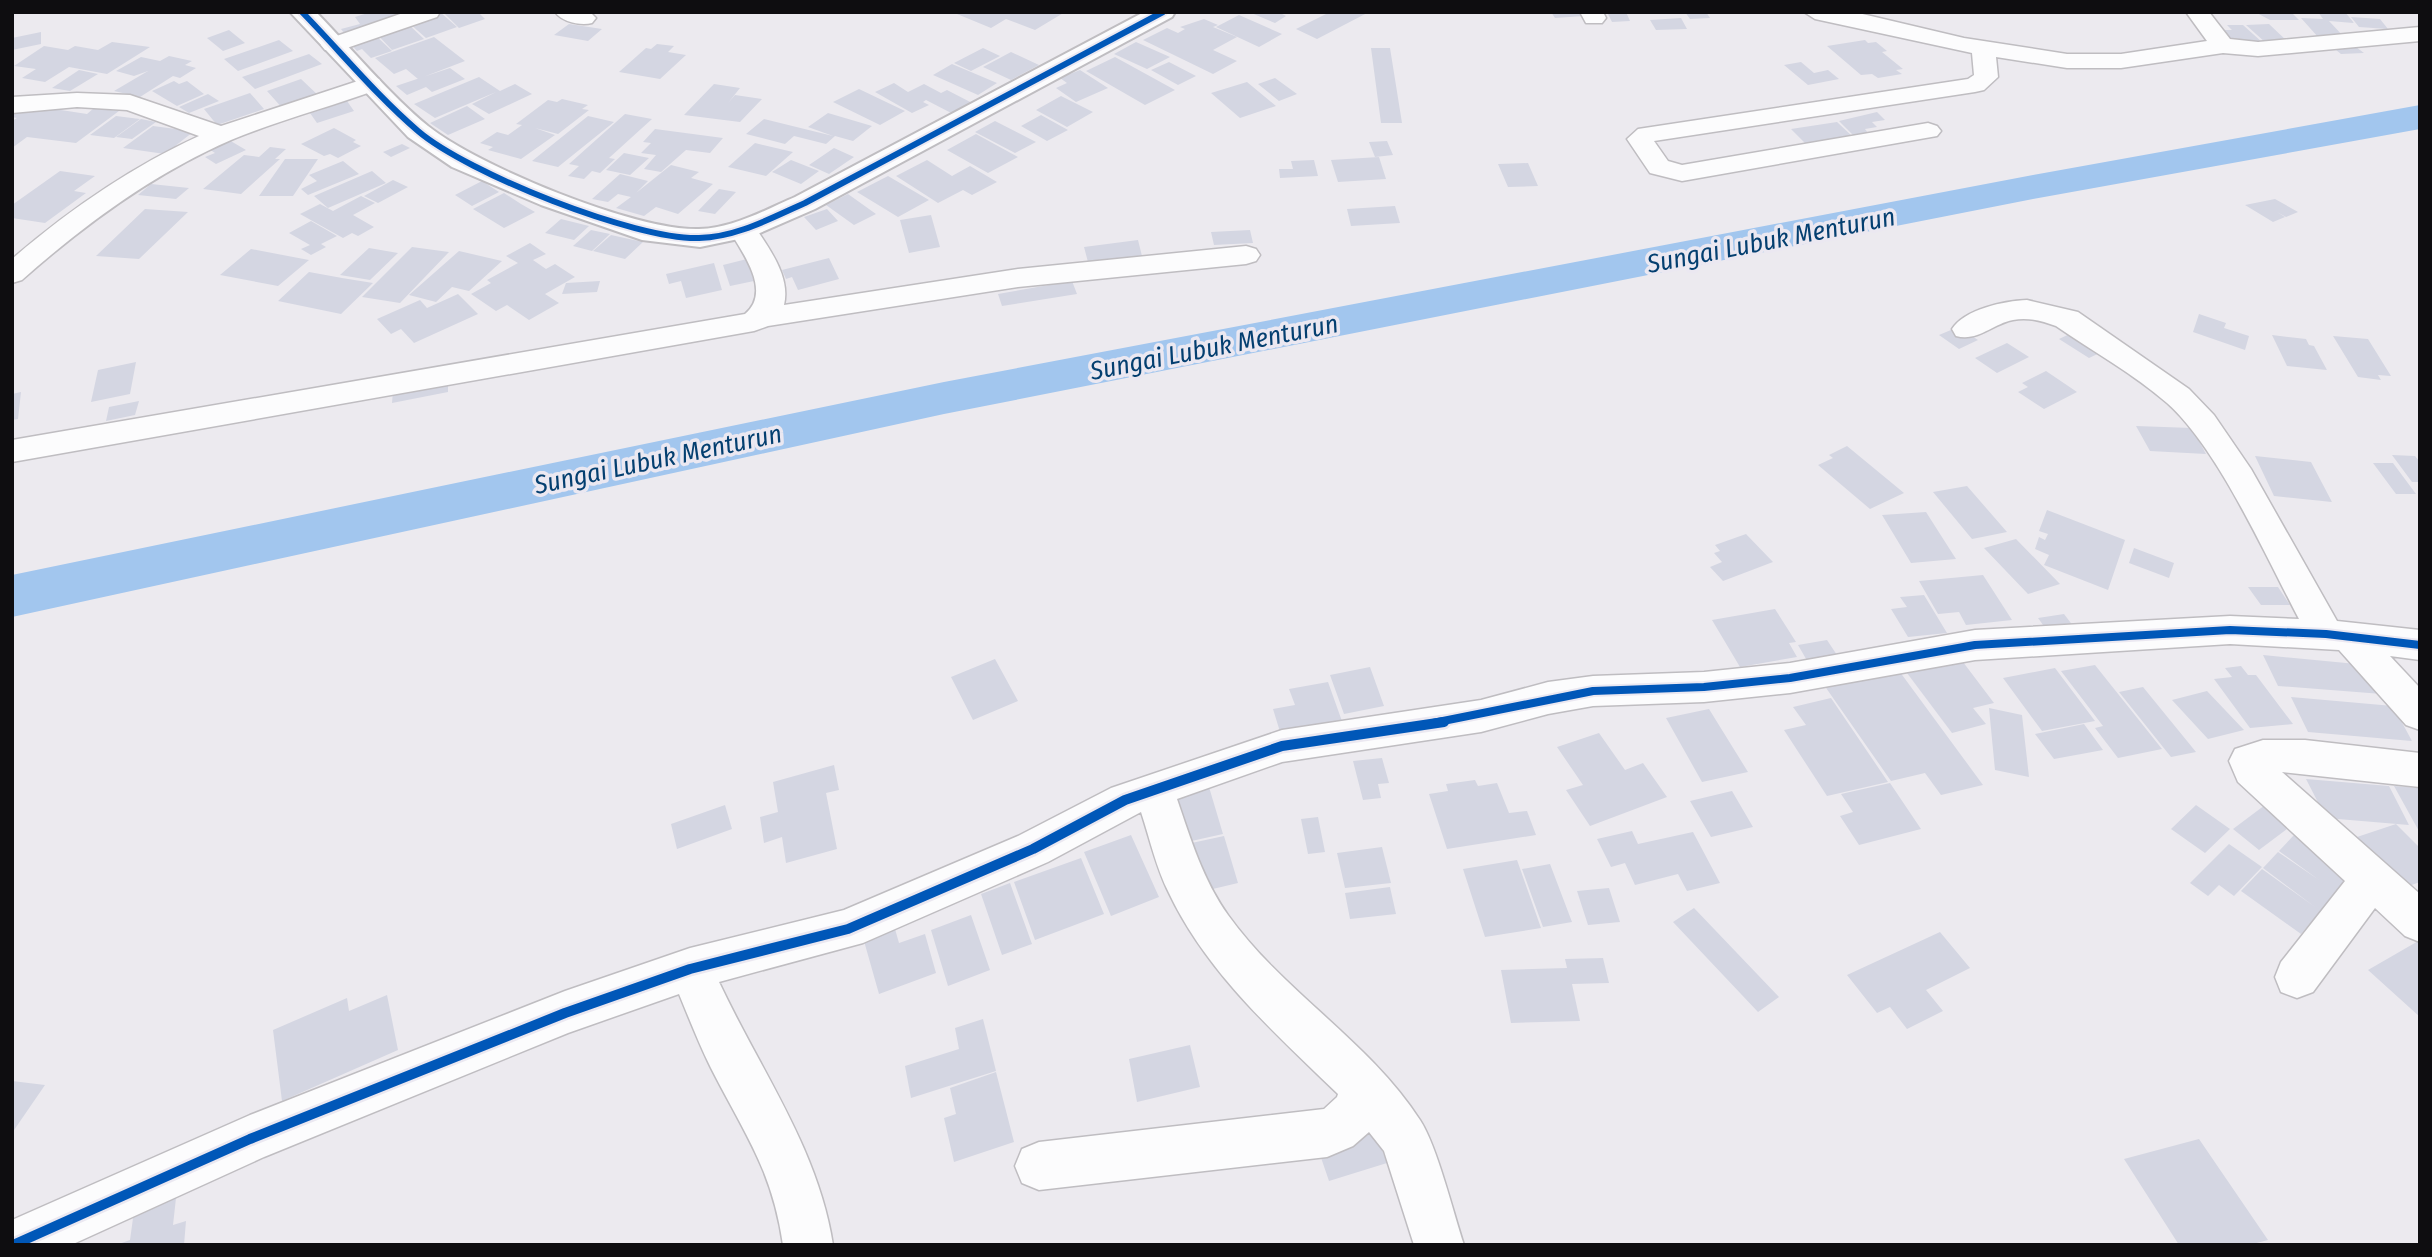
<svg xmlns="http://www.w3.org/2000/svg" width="2432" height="1257" font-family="'Fira Sans Condensed',sans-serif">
<rect width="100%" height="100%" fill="#eceaef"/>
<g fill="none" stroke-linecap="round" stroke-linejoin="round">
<path fill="#a2c6ee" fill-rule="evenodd" d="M2420,105V129L2033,199L944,414L12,617V575L944,382L2033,175Z"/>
</g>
<path fill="#d4d6e2" d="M371,12H400L406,20L347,37L341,29L360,24L355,17Z
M440,12L457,27L426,38L409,23Z
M478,12L485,19L459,28L444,13Z
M960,12H1065L1035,30L1006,19L991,28L957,14Z
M1249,12H1278L1286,16L1275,23Z
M1330,12H1369L1317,39L1296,29Z
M1551,12H1582L1584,16L1555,18Z
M1607,12H1626L1630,21L1612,22Z
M1685,12H1706L1710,18L1690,19Z
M2255,12H2291L2299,20H2270Z
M2318,12H2345L2354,23L2329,21L2345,38L2318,37L2301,18L2323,19Z
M1239,15L1282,34L1259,47L1216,27Z
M2351,17L2380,19L2388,29L2359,27Z
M1681,18L1687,29L1656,30L1650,20Z
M1204,19L1218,25L1213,27L1237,37L1213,50L1237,61L1213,74L1143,40L1167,28L1178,33L1185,29L1180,27Z
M406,22L424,39L392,50L375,32Z
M569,24L602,29L588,41L554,35Z
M2269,24L2289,43H2266L2246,25Z
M2227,25H2243L2263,43L2237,44L2222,30H2232Z
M229,30L245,43L223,51L207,38Z
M41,32V44L12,50V38Z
M373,33L392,51L371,58L362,49L357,51L348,41Z
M434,37L465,61L418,79L406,69L394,74L375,58Z
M279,40L293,51L238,71L224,59Z
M1865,40L1868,43L1876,42L1887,51L1882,52L1903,69L1896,70L1902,74L1878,78L1872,74L1861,75L1827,46Z
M112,42L150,47L107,74L69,67L45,82L22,78L36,69L14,66L44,46L68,50L75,46L98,50Z
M1136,42L1170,57L1147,69L1114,54Z
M657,44L674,46L668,52L686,55L660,79L619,72L646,48L651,49Z
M2352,44L2364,53L2341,54L2330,45Z
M983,48L1000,56L971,71L954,63Z
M1371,48H1390L1402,123H1381Z
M1011,52L1039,65L1011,80L983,67Z
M309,54L322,64L255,89L242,77Z
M169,56L192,61L185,65L196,68L180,78L173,76L140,97L114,91L148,71L134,76L116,71L141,57L160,61Z
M1115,57L1175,90L1145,105L1086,71Z
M1169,62L1196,76L1178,85L1151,70Z
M1801,62L1814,73L1828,70L1839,79L1808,85L1784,65Z
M952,64L971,72L997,83L978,95L933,75Z
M450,68L465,79L432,92L426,87L407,95L396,86Z
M79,70L98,74L70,91L52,88Z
M1080,70L1108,88L1076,102L1056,88L1067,83L1060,78Z
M479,77L500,91L515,84L532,94L489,114L472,104L496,92L435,118L414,104Z
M1275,78L1297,94L1279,101L1258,84Z
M301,79L320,97L284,110L267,91Z
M174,81L179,84L187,81L204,94L177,106L152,91Z
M1247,82L1276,106L1240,118L1211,93Z
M894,83L908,92L924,84L941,93L947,90L976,105L957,116L926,100L923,102L929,105L912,113L875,92Z
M714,84L740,88L728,103L735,95L762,99L740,122L684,115Z
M859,89L905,111L880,125L833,102Z
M250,93L264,109L217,125L204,109Z
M208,94L219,101L189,113L179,107Z
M1061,96L1093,112L1067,127L1036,110Z
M562,99L588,105L582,109L589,110L558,134L535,128L555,135L521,159L488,150L493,147L480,143L497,132L508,135L522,125L516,124L548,100L557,102Z
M347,101L354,111L317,123L310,113Z
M22,104L87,114L94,108L119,111L76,143L27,137L12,148V121L17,118L12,117V111Z
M467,106L485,119L448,135L430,123Z
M1877,112L1885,120L1872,122L1877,127L1865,129L1868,133L1853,135L1839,121Z
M828,113L872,126L853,141L835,136L826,144L794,136L785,144L746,134L764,119L833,136L808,127Z
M625,114L652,119L609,158L615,159L600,173L592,171L584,179L568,176L579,166L569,164Z
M1041,115L1068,130L1047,141L1021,126Z
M116,116L140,119L114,138L90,135Z
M588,116L614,122L558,167L532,161Z
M141,119L156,122L132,139L116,137Z
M995,121L1036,142L1015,153L975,132Z
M1837,122L1852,136L1806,144L1791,129Z
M153,126L176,129L193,132L165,154L123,148Z
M334,128L356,140L353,142L361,146L338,158L330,154L324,156L301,144Z
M655,129L723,138L710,153L686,150L661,172L644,169L656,155L641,153L651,143L643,142Z
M976,134L1018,157L988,173L947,150Z
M229,140L246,150L216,164L205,157L215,153L209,149Z
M1387,141L1393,155L1375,157L1369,142Z
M755,143L793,152L766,176L728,167Z
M402,144L410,148L391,157L383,152Z
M270,147L286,149L275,159H280L241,194L203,189L244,155L259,157Z
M834,148L854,157L829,174L809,165Z
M624,153L649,158L630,175L606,170Z
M1379,157L1386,179L1338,182L1331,160Z
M285,159H318L293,196H259Z
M791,160L819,171L801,184L772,172Z
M927,160L952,176L970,166L997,182L972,195L963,190L938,203L896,176Z
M1314,160L1318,176L1280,178L1279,169H1293L1291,161Z
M343,161L359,174L308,195L301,189L317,181L309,175Z
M1528,163L1538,186L1508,187L1498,164Z
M671,165L699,172L691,178L713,184L678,214L656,207L644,216L616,208L631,197L618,194L608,202L592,199L620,174L648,181L636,193Z
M60,171L95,176L74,191L86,193L45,223L12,218V205Z
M372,171L386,183L328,208L314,196Z
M888,176L929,200L898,217L857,192Z
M393,180L408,187L378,203L364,196Z
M482,181L499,192L472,206L455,195Z
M151,184L189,188L176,199L138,195Z
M719,189L736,192L715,214L698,211Z
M504,193L521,204L535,212L504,228L473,209Z
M848,194L876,214L854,225L826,205Z
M361,196L375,203L353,215L374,227L358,236L352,233L343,238L300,214L320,204L333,211Z
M2275,199L2298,212L2286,217L2277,212L2285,217L2273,222L2245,205Z
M1395,206L1400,223L1351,226L1347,209Z
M145,209L188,212L139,259L96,256Z
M827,209L838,221L816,230L804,217Z
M931,215L940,247L909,253L900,220Z
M561,219L589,226L574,240L545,233Z
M311,221L337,236L321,244L326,247L311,255L301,249L310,245L289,233Z
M591,230L610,234L592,251L573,246Z
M1250,230L1253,243L1214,245L1211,232Z
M611,235L643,242L625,259L593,251Z
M1138,240L1142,256L1088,262L1084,247Z
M530,243L546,254L533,260L546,269L555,264L575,277L545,294L559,303L529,320L507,305L496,311L471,294L491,283L487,280L518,263L506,256Z
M412,247L449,252L400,303L362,297Z
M369,248L398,253L370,280L340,275Z
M251,249L309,260L278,286L220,275Z
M459,251L502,261L469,291L452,287L436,302L409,295Z
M829,258L839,279L798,290L792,277L786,279L782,270Z
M747,259L754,281L730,286L723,265Z
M714,263L722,290L686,298L681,281L669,284L666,274Z
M309,272L342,278L373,283L341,314L278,301Z
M600,281L597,292L562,294L566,283Z
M1072,281L1077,294L1002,306L998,294Z
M458,294L478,314L414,343L401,329L391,334L377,319L420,300L427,308Z
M2199,314L2226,323L2224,328L2249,336L2245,350L2193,332Z
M1958,327L1978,340L1959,349L1939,335Z
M2076,331L2106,350L2089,358L2059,339Z
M2272,335L2306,339L2309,345L2314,346L2327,370L2287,366Z
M2333,336L2368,339L2391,376L2378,375L2381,380L2358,377Z
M2007,343L2029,357L1997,373L1975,358Z
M136,362L130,394L91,402L98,370Z
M2046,371L2077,392L2044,409L2018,392L2028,387L2022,383Z
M448,380V392L392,403L393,391Z
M21,392L18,419L12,420V394Z
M139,401L135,415L106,421L109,407Z
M2136,426L2192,428L2206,454L2150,451Z
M1847,446L1904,493L1870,509L1818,465L1833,458L1829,455Z
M2392,455L2415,456L2420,462V482H2412Z
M2255,456L2311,462L2332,502L2274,496Z
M2373,463H2393L2416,494H2396Z
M1967,486L2007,532L1972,539L1933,492Z
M2047,510L2125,540L2108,590L2044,565L2049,555L2035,549L2039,537L2045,540L2048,534L2039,531Z
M1926,512L1956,559L1911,563L1882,515Z
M1746,534L1773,562L1723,581L1710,567L1722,562L1714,553L1720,551L1715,545Z
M2016,539L2060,584L2028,594L1984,548Z
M2134,548L2174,563L2169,578L2129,563Z
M1983,575L2012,620L1966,625L1959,612L1938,614L1919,581Z
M2248,587H2278L2290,605H2261Z
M1924,595L1947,633L1908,637L1891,609L1907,607L1900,597Z
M1775,609L1796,642L1789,643L1797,657L1740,667L1712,620Z
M2064,614L2077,631L2051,636L2038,618Z
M1827,640L1839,658L1809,664L1798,645Z
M2263,655L2367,665L2382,694L2278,686Z
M1934,657L1942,667L1963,662L1994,703L1973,708L1986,724L1952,733L1901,665Z
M995,659L1018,701L973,720L951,677Z
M2095,665L2162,749L2118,758L2095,728L2103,726L2061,671Z
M2241,666L2248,675H2256L2293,724L2250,728L2214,679L2232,677L2225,668Z
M1370,667L1384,706L1344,714L1330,675Z
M1897,668L1983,785L1941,795L1925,773L1891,781L1824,685Z
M2055,668L2095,721L2042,731L2003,678Z
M1328,682L1343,724L1281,735L1273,709L1295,705L1289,689Z
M2143,687L2196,752L2171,757L2119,692Z
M2207,691L2244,730L2208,739L2172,700Z
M2291,697L2393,706L2412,741L2308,732Z
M1831,698L1888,782L1827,796L1784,730L1806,725L1793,707Z
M1989,708L2022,715L2029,777L1995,770Z
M1709,709L1748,772L1702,782L1666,718Z
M2084,724L2103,750L2054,759L2035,734Z
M1599,733L1625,770L1643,763L1667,797L1590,826L1566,790L1583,785L1557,747Z
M1382,758L1389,783L1378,784L1381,798L1363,800L1353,761Z
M834,765L839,790L826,793L837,849L786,863L782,837L764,843L760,817L778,812L773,782Z
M2306,779L2389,786L2409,825L2326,818Z
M1475,780L1478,786L1497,783L1509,813L1527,811L1536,835L1447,849L1429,794L1448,791L1446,784Z
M1890,783L1921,829L1859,845L1840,816L1853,812L1841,794Z
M2394,786L2420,788V833Z
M1209,787L1223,834L1187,842L1173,794Z
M1732,791L1753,827L1711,837L1690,801Z
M725,805L732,829L677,849L671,824Z
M2196,805L2230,829L2205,853L2171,829Z
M2265,805L2291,826L2259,850L2233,829Z
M1318,817L1325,852L1308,854L1301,819Z
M2396,824L2420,848V882L2403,888L2354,838Z
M1632,831L1638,844L1693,832L1720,883L1687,891L1678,874L1635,885L1625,863L1611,867L1597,839Z
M1131,835L1159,897L1111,916L1084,852Z
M2294,835L2352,875L2301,934L2241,891L2262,869L2315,907L2263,868L2278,852L2319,880L2279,851Z
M1224,836L1238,883L1200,892L1187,844Z
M2229,844L2262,867L2234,896L2219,885L2208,896L2190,883Z
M1382,847L1391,883L1345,888L1337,853Z
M1081,858L1104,914L1035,940L1014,882Z
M1517,860L1541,928L1485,937L1463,869Z
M1550,864L1572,922L1543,927L1522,869Z
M1010,883L1032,944L1002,955L981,894Z
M1390,887L1396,914L1350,919L1345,893Z
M1609,888L1620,922L1588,925L1577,891Z
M1694,908L1779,997L1758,1012L1673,922Z
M971,915L990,970L948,986L931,930Z
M895,929L899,943L925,934L936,973L879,994L864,941Z
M1940,932L1970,968L1926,990L1943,1011L1907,1029L1890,1007L1877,1013L1847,975Z
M2420,940V1017L2368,970Z
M1603,958L1609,983L1572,984L1580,1021L1511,1023L1501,970L1567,968L1565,959Z
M387,995L398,1050L282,1101L273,1030L347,998L349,1011Z
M983,1019L996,1071L911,1098L905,1066L959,1049L955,1028Z
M1190,1045L1200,1087L1137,1102L1129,1059Z
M996,1072L1014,1142L954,1162L944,1118L956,1114L950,1088Z
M12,1081L45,1085L12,1133Z
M1373,1126L1387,1163L1329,1181L1316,1143Z
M2199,1139L2268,1240L2249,1245H2179L2124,1159Z
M176,1198L173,1225L186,1221L184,1245H116L130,1240L134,1211Z"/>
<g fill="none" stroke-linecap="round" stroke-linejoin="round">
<g stroke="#bfbdc1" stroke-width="3">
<path id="street" d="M406,12H440L437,17L341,50H325L321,45L325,40Z
M555,12H590L596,18L592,23C581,26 562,22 555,12Z
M1580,12H1603L1606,18L1602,23H1586Z
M1804,12H1854L1964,38L2067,54H2121L2207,41L2186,12H2209L2230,39L2258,42L2420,27V41L2258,56L2223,53L2121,68H2067L1996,57L1998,77L1984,90L1975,92L1654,141L1668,161L1682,165L1928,123L1937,126L1941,131L1937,136L1682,181L1650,173L1627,139L1638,129L1968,79L1974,75L1972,53L1815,19Z
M370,77L379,79L382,84L379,89C330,107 279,120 231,140C153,174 85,224 22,280L12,283V259C69,210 131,167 199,136L127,110L77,107L12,113V97L77,93L130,95L221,126Z
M743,222L753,224C768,247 791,276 784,305L1018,269L1246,246L1256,249L1260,255L1256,261L1246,264L1018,287L768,326L754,331L12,462V440L745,314C772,292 743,253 729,230L733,224Z
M2027,300L2078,312L2189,389L2214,415L2251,469L2337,621L2420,630V660L2390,656L2420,688V730L2406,725L2339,650L2230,644L1975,660L1790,693L1704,702L1593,706L1548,714L1481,732L1282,762L1177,799C1191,840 1203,880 1228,915C1283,992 1369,1041 1420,1120C1437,1146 1453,1212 1464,1245H1414L1384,1151L1369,1132L1353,1146L1327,1157L1039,1190L1022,1183L1015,1166L1022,1149L1039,1142L1324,1109L1337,1097L1338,1094C1275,1033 1207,973 1169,893C1156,868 1150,839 1141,812L1048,862L863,943L719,982C760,1070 818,1148 833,1245H783C772,1169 744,1133 711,1068C699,1044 689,1018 679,994L568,1033L264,1157L71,1245H12V1220L250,1115L565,991L690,948L844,910L1018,836L1111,788L1282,730L1481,700L1548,682L1593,676L1704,672L1790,663L1975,630L2230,616L2299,619C2266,557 2218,448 2167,403C2134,374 2092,351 2056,326C2042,321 2028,317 2013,320C1992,324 1978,342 1956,336L1952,329C1965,309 2004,301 2027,300Z
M2263,740H2305L2420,753V787L2282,772L2420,894V942L2405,936L2375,908L2313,992L2297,998L2281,992L2275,977L2281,962L2345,881L2238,782L2229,761L2235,749Z"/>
</g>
<g stroke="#bfbdc1" stroke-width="4">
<path id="secondary" d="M290,12H316C350,47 391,96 428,126C478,166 636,231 699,229C733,228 765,210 795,197L1144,12H1175L1172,17L815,209L753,236L700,247L642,240L541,205L452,167L408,137Z"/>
</g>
<use href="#street" fill="#fcfcfd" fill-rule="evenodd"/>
<use href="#secondary" fill="#fcfcfd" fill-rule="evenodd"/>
<g stroke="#ebe8f1" stroke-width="10">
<path id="cycleway-far2" d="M302,12C340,51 376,95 418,131C467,173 635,240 699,238C737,237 771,218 805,203L1163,12"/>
</g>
<g stroke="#ebe8f1" stroke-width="12">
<path id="cycleway-far1" d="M1433,723L1593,691L1704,687L1790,678L1975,645L2230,630L2326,634L2420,645"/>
</g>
<g stroke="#ebe8f1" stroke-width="15">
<path id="cycleway" d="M13,1245L250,1139L565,1013L690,969L848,929L1033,849L1125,800L1282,746L1444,722"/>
</g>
<use href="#cycleway-far2" stroke="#0057b8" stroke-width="6"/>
<use href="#cycleway-far1" stroke="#0057b8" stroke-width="8"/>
<use href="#cycleway" stroke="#0057b8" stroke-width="10"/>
</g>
<g text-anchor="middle" stroke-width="7" stroke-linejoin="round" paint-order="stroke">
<g font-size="26" font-style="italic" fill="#043f70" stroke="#ebe8f1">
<text transform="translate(1771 240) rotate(-11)" y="9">Sungai Lubuk Menturun</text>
<text transform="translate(1214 347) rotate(-11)" y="9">Sungai Lubuk Menturun</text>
<text transform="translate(658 459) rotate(-12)" y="9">Sungai Lubuk Menturun</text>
</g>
</g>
<rect width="2432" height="1257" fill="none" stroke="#0e0d10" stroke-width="28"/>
</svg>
